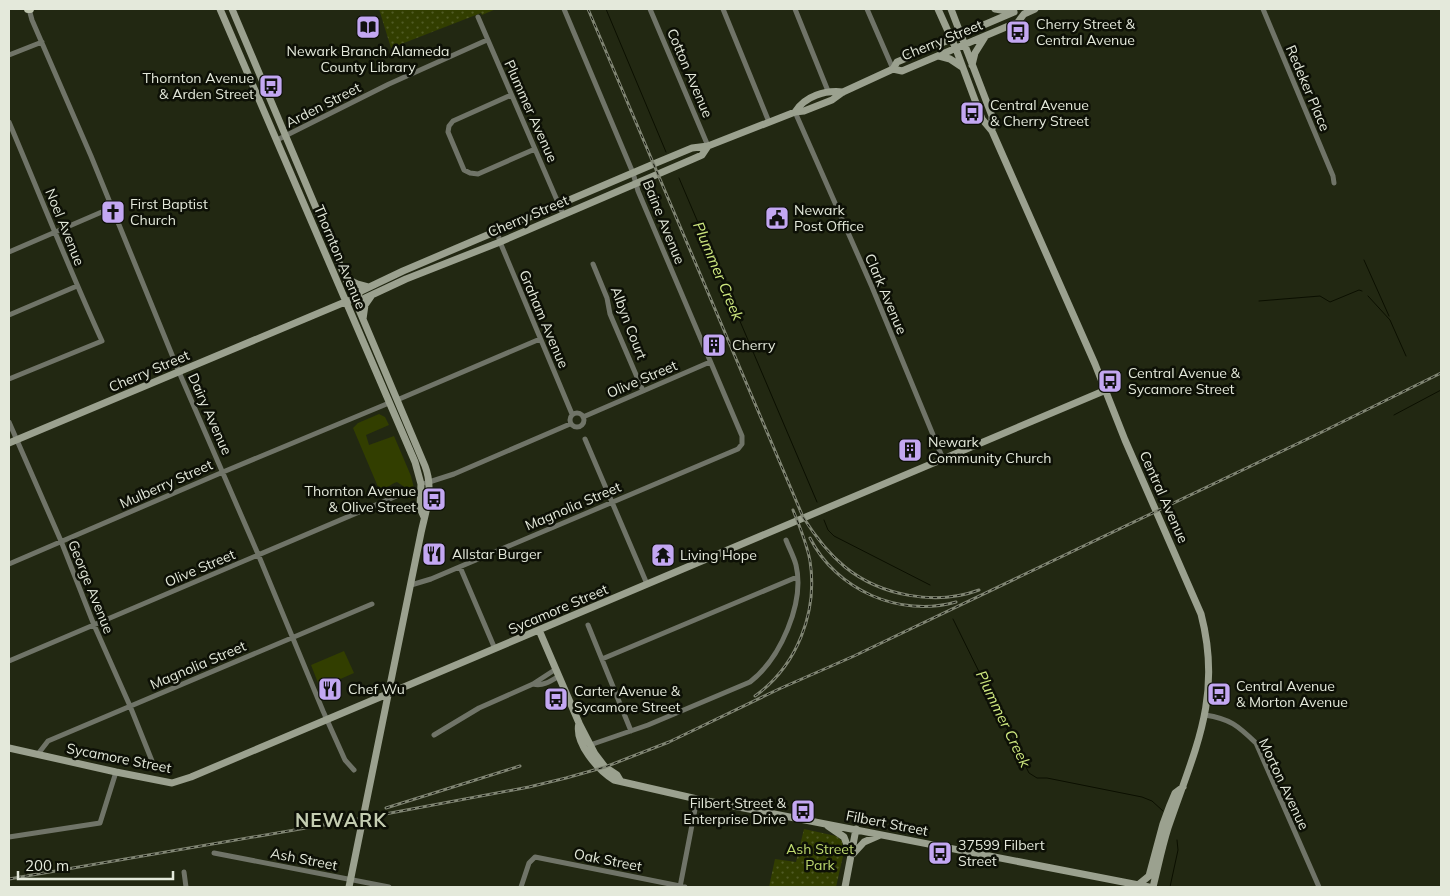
<svg xmlns="http://www.w3.org/2000/svg" width="1450" height="896" font-family="Mulish,sans-serif">
<defs>
<pattern id="park-dots" width="8" height="8" patternUnits="userSpaceOnUse" patternTransform="scale(1.25)"><rect width="8" height="8" fill="#323e00"/><path d="M2 2h.1M6 6h.1" fill="none" stroke="#505a25" stroke-width="1.8" stroke-linecap="round"/></pattern>
</defs>
<rect width="100%" height="100%" fill="#222812"/>
<path fill="#323e00" d="M379,414L385,417L389,425L366,435L369,445L394,436L411,476L416,496L408,499L406,488L397,482C389,484 387,490 381,494L353,428L358,423Z
M344,651L354,673L320,688L311,665Z"/>
<path fill="url(#park-dots)" d="M379,9H496L482,15L481,13L391,48Z
M804,829L836,836L842,841L843,856L836,887H769L775,859L796,862Z"/>
<g fill="none" stroke-linecap="round" stroke-linejoin="round">
<path stroke="#0b0f00" stroke-width="1" d="M606,9L666,152
M679,178L817,502
M1364,260L1389,316
M1368,296L1390,320L1406,356
M1259,301L1320,296L1330,302L1359,290L1362,291
M1394,415L1441,390
M824,520L828,530L834,536L930,585
M953,619L1029,773L1037,778H1047L1142,797L1152,801L1163,811
M1170,887L1178,850L1177,840"/>
<path stroke="#707468" stroke-width="5" d="M29,9L32,20L91,156L179,372L258,554L323,711L345,760L354,770
M650,9L708,146
M723,9L769,122
M795,9L828,91
M867,9L893,69
M1263,9L1333,176L1334,183
M478,17L563,214
M9,55L42,42
M511,95L453,121L449,126L448,132L464,170L470,173L478,174L535,149
M795,112L872,287L943,459
M9,122C40,195 69,269 102,341L9,379
M277,140L389,84L487,40
M497,231L500,242L572,414
M9,252L111,208
M593,264L607,298L610,314L643,391
M9,315L77,286
M397,400L540,339
M570 420a7 7 0 1 1 14 0a7 7 0 1 1-14 0Z
M583,417L710,362
M9,422L61,541L94,625L130,706L152,761
M585,439L647,584
M426,483L454,474L570,424
M9,564L223,472L389,403
M460,567L495,649
M411,585L431,579L738,449L742,444V436L638,191L633,173L564,9
M588,625L631,731
M602,659L797,577
M9,661L399,495
M533,684C542,687 551,681 559,676
M1205,715C1231,719 1238,726 1256,743L1319,887
M434,735L479,708L533,684L556,669
M590,745L648,725L750,682C780,659 805,603 796,565C794,557 789,548 786,540
M38,754L48,741L372,604
M9,837L100,823L116,772
M214,853L389,887
M184,872L186,887
M521,887L529,863L535,857L685,887
M680,887L697,799"/>
<path stroke="#9ba18f" stroke-width="7" d="M220,9L415,462L421,484L420,508L424,517
M232,9L425,466C434,489 426,510 421,533L349,887
M938,9L956,49L982,119L992,131L1095,364L1125,440L1201,614C1223,698 1194,751 1168,828C1162,847 1158,867 1153,887
M951,9L992,116V131
M995,9L1014,12
M939,56L950,59L962,67
M972,65L975,53L985,37
M893,69L897,62L1014,12
M795,112C805,96 825,90 843,92
M347,279L357,284L368,287
M354,299L361,291L403,271L656,163L692,148L708,146L795,112L804,111L832,100L843,92L893,69L902,71L1018,22L1024,14L1035,9
M363,319L365,305L372,295
M9,443L345,302L354,299H363L406,279L500,242L693,159L702,155L708,146
M539,630L579,723L595,754L605,767L617,775L620,780
M579,723C574,743 598,770 614,780L697,799L1149,887
M9,748L116,772L172,783L191,777L1106,390
M828,826L844,837L851,855
M853,854L864,842L880,835
M1138,885L1149,876L1163,824L1170,805L1175,793L1183,787
M845,887L856,829"/>
<path stroke="#bcc3ac" stroke-width="8" d="M28,9H30"/>
<g stroke="#808573" stroke-width="3">
<path id="rail" d="M588,9L803,517C815,536 828,553 845,567C881,596 936,606 979,590
M810,538C836,590 900,618 956,602
M755,696C797,666 818,612 810,561C807,544 800,527 793,510
M386,808L520,766
M9,879L364,818L529,787L566,778L605,767L669,742L779,689L854,656L1324,431L1441,373"/>
</g>
<use href="#rail" stroke="#0d1006" stroke-width="1" stroke-dasharray="4" stroke-linecap="butt"/>
</g>
<defs>
<g id="library-square" transform="scale(1.25)"><rect x="-9" y="-9" width="18" height="18" rx="4" fill="#c3a7f2" stroke="#0d1006"/><path d="M-6-4Q-3-5.5-.7-3.5V5Q-3 3-6 4ZM6-4Q3-5.5 .7-3.5V5Q3 3 6 4Z" fill="#111"/></g>
<g id="bus-square" transform="scale(1.25)"><rect x="-9" y="-9" width="18" height="18" rx="4" fill="#c3a7f2" stroke="#0d1006"/><path d="M-5-6H5V4H4V6H2V4H-2V6H-4V4H-5ZM-3.5-4V0h7V-4ZM-3.5 1.2v1.5H-2V1.2ZM2 1.2v1.5H3.5V1.2Z" fill="#111"/></g>
<g id="church-square" transform="scale(1.25)"><rect x="-9" y="-9" width="18" height="18" rx="4" fill="#c3a7f2" stroke="#0d1006"/><path d="M-1.2-6h2.4v3.5h3.3v2.4h-3.3V6h-2.4V-.1h-3.3v-2.4h3.3Z" fill="#111"/></g>
<g id="civic-square" transform="scale(1.25)"><rect x="-9" y="-9" width="18" height="18" rx="4" fill="#c3a7f2" stroke="#0d1006"/><path d="M-.6-6.5H3V-4.5H.6V-3L4-1V1h2V6H-6V1h2V-1L-.6-3ZM-1.2 2.5V6h2.4V2.5Z" fill="#111"/></g>
<g id="building-square" transform="scale(1.25)"><rect x="-9" y="-9" width="18" height="18" rx="4" fill="#c3a7f2" stroke="#0d1006"/><path d="M-4-6H4V6H1V3H-1V6H-4ZM-2.5-4.3h1.7v1.8h-1.7ZM.8-4.3h1.7v1.8H.8ZM-2.5-1h1.7V.8h-1.7ZM.8-1h1.7V.8H.8Z" fill="#111"/></g>
<g id="restaurant-square" transform="scale(1.25)"><rect x="-9" y="-9" width="18" height="18" rx="4" fill="#c3a7f2" stroke="#0d1006"/><path d="M-5-6h1v4h1v-4h1v4h1v-4h1v5L-1.5 .5V6h-2V.5L-5-1ZM5-6V6H3V1.5H1.5Q1.5-4 5-6Z" fill="#111"/></g>
<g id="temple-square" transform="scale(1.25)"><rect x="-9" y="-9" width="18" height="18" rx="4" fill="#c3a7f2" stroke="#0d1006"/><path d="M0-6L5-2H3V0L6.5 2.5H4V6H1.5V3h-3V6H-4V2.5H-6.5L-3 0V-2H-5Z" fill="#111"/></g>
</defs>
<g fill-rule="evenodd">
<use href="#library-square" x="368" y="27"/>
<use href="#bus-square" x="1018" y="32"/>
<use href="#bus-square" x="271" y="86"/>
<use href="#bus-square" x="972" y="113"/>
<use href="#church-square" x="113" y="212"/>
<use href="#civic-square" x="777" y="218"/>
<use href="#building-square" x="714" y="345"/>
<use href="#bus-square" x="1110" y="381"/>
<use href="#building-square" x="910" y="450"/>
<use href="#bus-square" x="434" y="499"/>
<use href="#restaurant-square" x="434" y="554"/>
<use href="#temple-square" x="663" y="555"/>
<use href="#restaurant-square" x="330" y="689"/>
<use href="#bus-square" x="1219" y="694"/>
<use href="#bus-square" x="556" y="699"/>
<use href="#bus-square" x="803" y="811"/>
<use href="#bus-square" x="940" y="853"/>
</g>
<g text-anchor="middle" stroke-width="5" stroke-linejoin="round" paint-order="stroke">
<g font-size="14" fill="#e4e9db" stroke="#0d1006" text-anchor="start">
<text x="1036" y="29">Cherry Street &amp;<tspan x="1036" dy="16">Central Avenue</tspan></text>
<text x="368" y="56" text-anchor="middle">Newark Branch Alameda<tspan x="368" dy="16">County Library</tspan></text>
<text x="254" y="83" text-anchor="end">Thornton Avenue<tspan x="254" dy="16">&amp; Arden Street</tspan></text>
<text x="990" y="110">Central Avenue<tspan x="990" dy="16">&amp; Cherry Street</tspan></text>
<text x="130" y="209">First Baptist<tspan x="130" dy="16">Church</tspan></text>
<text x="794" y="215">Newark<tspan x="794" dy="16">Post Office</tspan></text>
<text x="732" y="350">Cherry</text>
<text x="1128" y="378">Central Avenue &amp;<tspan x="1128" dy="16">Sycamore Street</tspan></text>
<text x="928" y="447">Newark<tspan x="928" dy="16">Community Church</tspan></text>
<text x="416" y="496" text-anchor="end">Thornton Avenue<tspan x="416" dy="16">&amp; Olive Street</tspan></text>
<text x="452" y="559">Allstar Burger</text>
<text x="680" y="560">Living Hope</text>
<text x="1236" y="691">Central Avenue<tspan x="1236" dy="16">&amp; Morton Avenue</tspan></text>
<text x="348" y="694">Chef Wu</text>
<text x="574" y="696">Carter Avenue &amp;<tspan x="574" dy="16">Sycamore Street</tspan></text>
<text x="786" y="808" text-anchor="end">Filbert Street &amp;<tspan x="786" dy="16">Enterprise Drive</tspan></text>
<text x="958" y="850">37599 Filbert<tspan x="958" dy="16">Street</tspan></text>
</g>
<g font-size="14" fill="#e4e9db" stroke="#0d1006">
<text transform="translate(942 40) rotate(-22)" y="5">Cherry Street</text>
<text transform="translate(690 73) rotate(67)" y="5">Cotton Avenue</text>
<text transform="translate(1308 88) rotate(67)" y="5">Redeker Place</text>
<text transform="translate(323 105) rotate(-27)" y="5">Arden Street</text>
<text transform="translate(531 111) rotate(66)" y="5">Plummer Avenue</text>
<text transform="translate(528 216) rotate(-23)" y="5">Cherry Street</text>
<text transform="translate(664 222) rotate(68)" y="5">Baine Avenue</text>
<text transform="translate(65 227) rotate(68)" y="5">Noel Avenue</text>
<text transform="translate(340 257) rotate(67)" y="5">Thornton Avenue</text>
<text transform="translate(886 294) rotate(67)" y="5">Clark Avenue</text>
<text transform="translate(544 319) rotate(67)" y="5">Graham Avenue</text>
<text transform="translate(629 323) rotate(69)" y="5">Albyn Court</text>
<text transform="translate(149 371) rotate(-23)" y="5">Cherry Street</text>
<text transform="translate(642 379) rotate(-23)" y="5">Olive Street</text>
<text transform="translate(210 414) rotate(66)" y="5">Dairy Avenue</text>
<text transform="translate(166 484) rotate(-24)" y="5">Mulberry Street</text>
<text transform="translate(1164 497) rotate(66)" y="5">Central Avenue</text>
<text transform="translate(573 506) rotate(-23)" y="5">Magnolia Street</text>
<text transform="translate(200 568) rotate(-23)" y="5">Olive Street</text>
<text transform="translate(91 587) rotate(68)" y="5">George Avenue</text>
<text transform="translate(558 609) rotate(-23)" y="5">Sycamore Street</text>
<text transform="translate(198 665) rotate(-23)" y="5">Magnolia Street</text>
<text transform="translate(119 758) rotate(11)" y="5">Sycamore Street</text>
<text transform="translate(1284 784) rotate(65)" y="5">Morton Avenue</text>
<text transform="translate(887 823) rotate(11)" y="5">Filbert Street</text>
<text transform="translate(304 859) rotate(11)" y="5">Ash Street</text>
<text transform="translate(608 860) rotate(11)" y="5">Oak Street</text>
</g>
<g font-size="14" fill="#bed96f" stroke="#0d1006">
<text x="820" y="854">Ash Street<tspan x="820" dy="16">Park</tspan></text>
</g>
<g font-size="15" font-style="italic" fill="#cee87f" stroke="#0d1006">
<text transform="translate(718 271) rotate(67)" y="5">Plummer Creek</text>
<text transform="translate(1003 719) rotate(64)" y="5">Plummer Creek</text>
</g>
<g font-size="19" font-weight="bold" letter-spacing="1" fill="#c4cdb1" stroke="#0d1006">
<text x="341" y="827">NEWARK</text>
</g>
</g>
<rect width="1450" height="896" fill="none" stroke="#e4e9db" stroke-width="20"/>
<path d="M18 871v8h155v-8" fill="none" stroke="#e4e9db" stroke-width="2.5"/>
<text x="25" y="871" font-size="15" fill="#e4e9db" stroke="#0d1006" stroke-width="4" paint-order="stroke">200 m</text>
</svg>
